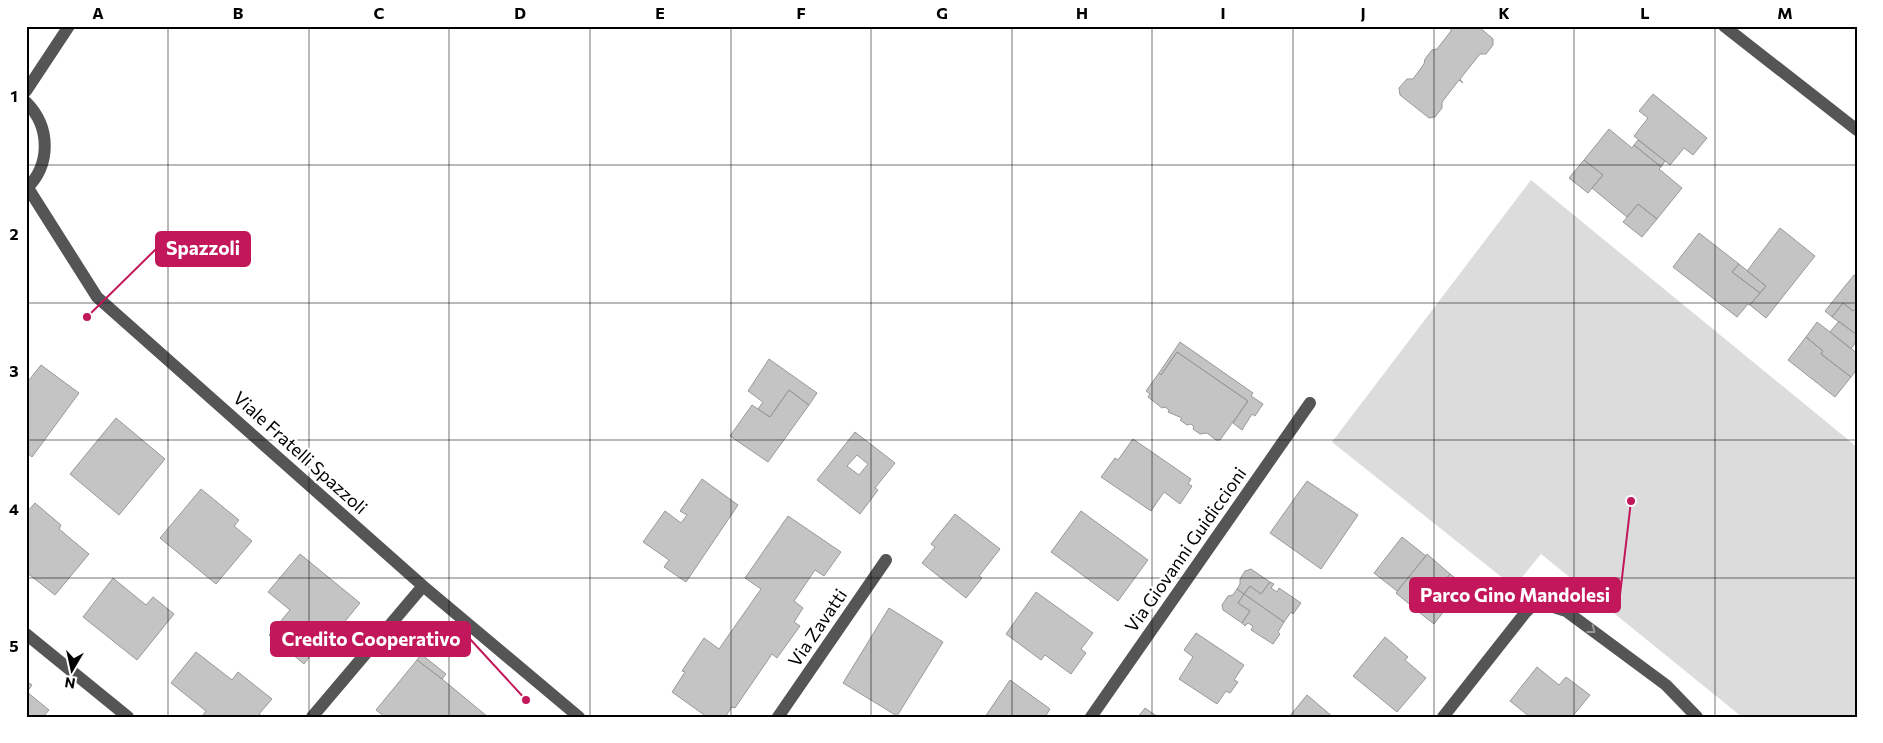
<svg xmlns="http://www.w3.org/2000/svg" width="1883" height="743" font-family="Commissioner,sans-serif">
<rect width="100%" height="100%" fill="#fff"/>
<path fill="#dcdcdc" d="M1531,180L1857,447V717H1742L1541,554L1514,587L1332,442Z"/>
<path fill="#c4c4c4" stroke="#999" fill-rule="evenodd" d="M1451,26H1478L1493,39V45L1486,54H1480L1460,79L1463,83L1459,80L1442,102V108L1435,117L1429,118L1400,95L1399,88L1407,79H1413L1424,64L1425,59L1432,50L1437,49L1451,31Z
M1653,94L1707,138L1693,155L1684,148L1670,165L1634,136L1648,118L1639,111Z
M1609,129L1632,148L1634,145L1661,167L1659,169L1682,188L1657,219L1638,204L1627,217L1592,188L1603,175L1584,160Z
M1638,140L1665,161L1661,167L1634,145Z
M1584,160L1603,175L1588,193L1569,178Z
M1638,204L1657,219L1642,237L1623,222Z
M1780,228L1815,256L1766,318L1750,305L1766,286L1747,271Z
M1699,233L1739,264L1732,272L1760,293L1750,305L1748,304L1737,317L1673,267Z
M1739,264L1766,286L1760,293L1732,272Z
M1854,275L1857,277V307L1853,311L1843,303L1832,317L1825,311Z
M1843,303L1853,311L1857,307V335L1832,317Z
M1839,321L1857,335V340L1851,349L1830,332Z
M1817,322L1857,353V369L1851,377L1821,354L1823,351L1806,337Z
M1806,337L1823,351L1821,354L1851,377L1835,397L1788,360Z
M1180,342L1253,393L1251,396L1263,404L1255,416L1252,414L1242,430L1233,423L1248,401L1177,352L1161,375L1159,373Z
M1177,352L1248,401L1220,440H1216L1207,433L1200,434L1193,429L1194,427L1191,424L1187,425L1180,420L1182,418L1168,412L1169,410L1165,407L1162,408L1148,397L1150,394L1146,391L1159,373L1161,375Z
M769,359L817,393L809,405L789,390L770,417L758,409L763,402L748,391Z
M41,365L79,393L32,457L26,452V384Z
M789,390L809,405L768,462L730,436L752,405L770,417Z
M116,418L165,459L119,515L70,474Z
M855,432L895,463L875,488L878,490L860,514L817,480ZM857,455L868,464L859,475L847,466Z
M1133,439L1191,479L1188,484L1192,486L1180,504L1164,492L1151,511L1101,477L1115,458L1118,460Z
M702,479L738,505L686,582L664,567L669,560L643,542L665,511L681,523L687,515L680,511Z
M1307,481L1358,515L1321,569L1270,533Z
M201,489L239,520L234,526L252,541L216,584L160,538Z
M35,503L61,525L59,529L89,554L55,595L26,572V513Z
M1081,511L1148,560L1118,601L1051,552Z
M955,514L1000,549L979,576L982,578L966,598L922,563L935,547L931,544Z
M788,516L841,552L824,576L815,570L794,601L803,608L794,622L800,626L777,658L772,654L735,708L732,707L725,717H707L672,692L685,672L682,671L704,638L719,649L761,589L745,578Z
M1402,537L1426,556L1397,591L1374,573Z
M300,554L360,603L328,642L324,638L304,664L269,635L290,610L268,592Z
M1427,554L1450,574L1438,589H1435L1433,591L1434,595L1420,613L1396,593Z
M1251,569L1270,582L1261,594L1250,586L1244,594L1237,589L1240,584V579L1245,571Z
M1450,574L1470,589L1460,601L1455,597L1434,624L1420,613L1434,595L1433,591L1435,589H1438Z
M113,578L146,605L153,597L174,614L137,660L83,617Z
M1270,582L1274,584L1271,588L1277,592L1279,588L1301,603L1293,614L1291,612L1284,622L1244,594L1250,586L1261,594Z
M1237,589L1244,594L1238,603L1250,611L1242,623L1223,610L1222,605L1228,596L1233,595Z
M1036,592L1093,633L1081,649L1086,653L1071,674L1045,655L1041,660L1006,634Z
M1244,594L1284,622L1278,632L1280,634L1273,644L1251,630L1253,626L1248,623L1245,626L1242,623L1250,611L1238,603Z
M889,608L943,642L897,716L843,683Z
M1196,633L1244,665L1234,680L1238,682L1230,693L1226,691L1217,704L1179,679L1193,657L1184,650Z
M1385,637L1408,657L1405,660L1426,678L1397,712L1353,676Z
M196,652L232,680L238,672L272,699L259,714L263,717H206L203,715L206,711L171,683Z
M421,654L446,674L442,679L417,660Z
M417,660L442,679L488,717H385L376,710Z
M1537,667L1559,685L1566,677L1590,695L1572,717H1530L1510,701Z
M1010,680L1050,709L1045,717H985Z
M26,681L32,685L27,692L49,710L43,717H26Z
M1307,695L1333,717H1289Z
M1145,708L1158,717H1138Z"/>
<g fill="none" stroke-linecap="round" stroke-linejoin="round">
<path stroke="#555" stroke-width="12" d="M1724,26L1857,130
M26,91L69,26
M26,102C51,127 51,165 26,189
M28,188L97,297L423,586L579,717
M26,634L128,717
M312,717L423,586
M778,717L886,560
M1091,717L1310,403
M1443,717L1525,613L1533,605L1541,603L1566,611L1666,685L1697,717"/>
</g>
<defs><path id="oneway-chevron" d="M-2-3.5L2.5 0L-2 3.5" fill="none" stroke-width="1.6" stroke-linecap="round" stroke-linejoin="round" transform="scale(1.25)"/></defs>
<use stroke="#999" href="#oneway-chevron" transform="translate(1592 630) rotate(37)"/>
<path fill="none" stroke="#000" stroke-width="1" stroke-opacity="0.55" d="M168,26V717M309,26V717M449,26V717M590,26V717M731,26V717M871,26V717M1012,26V717M1152,26V717M1293,26V717M1434,26V717M1574,26V717M1715,26V717M26,165H1857M26,303H1857M26,440H1857M26,578H1857"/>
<g text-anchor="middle" stroke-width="5" stroke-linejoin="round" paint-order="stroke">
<g font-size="18" fill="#000" stroke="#fff">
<text transform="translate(300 453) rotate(42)" y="6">Viale Fratelli Spazzoli</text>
<text transform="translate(1186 550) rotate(-55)" y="6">Via Giovanni Guidiccioni</text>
<text transform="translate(818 628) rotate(-56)" y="6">Via Zavatti</text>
</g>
</g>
<path fill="none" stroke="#c2185b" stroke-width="2" d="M87 317L156 249M1631 501L1620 595M526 700L470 639"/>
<g fill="#c2185b" stroke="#fff" stroke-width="2">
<circle cx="87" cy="317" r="5"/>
<circle cx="1631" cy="501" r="5"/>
<circle cx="526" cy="700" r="5"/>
</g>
<g fill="#c2185b" stroke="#c2185b" stroke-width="2">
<rect x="156" y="232" width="94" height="34" rx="5"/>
<rect x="1410" y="578" width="210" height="34" rx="5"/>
<rect x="271" y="622" width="199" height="34" rx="5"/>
</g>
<g font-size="19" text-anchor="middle" font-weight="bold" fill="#fff">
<text x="203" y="255">Spazzoli</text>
<text x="1515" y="602">Parco Gino Mandolesi</text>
<text x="371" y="646">Credito Cooperativo</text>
</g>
<rect width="1883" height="743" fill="none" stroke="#ffffff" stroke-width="55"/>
<g transform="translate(72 670) rotate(189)" stroke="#ffffff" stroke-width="4" paint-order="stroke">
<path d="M0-4L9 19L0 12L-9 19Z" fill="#000000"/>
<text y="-8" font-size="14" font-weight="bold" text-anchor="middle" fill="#000000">N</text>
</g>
<rect x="28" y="28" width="1828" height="688" fill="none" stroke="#000" stroke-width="2"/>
<g font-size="16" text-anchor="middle" font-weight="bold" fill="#000">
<text x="98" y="19">A</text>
<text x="238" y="19">B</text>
<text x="379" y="19">C</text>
<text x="520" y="19">D</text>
<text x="660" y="19">E</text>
<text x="801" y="19">F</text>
<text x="942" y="19">G</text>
<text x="1082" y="19">H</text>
<text x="1223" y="19">I</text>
<text x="1363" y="19">J</text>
<text x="1504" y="19">K</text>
<text x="1645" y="19">L</text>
<text x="1785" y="19">M</text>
<text x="14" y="102">1</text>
<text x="14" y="240">2</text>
<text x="14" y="377">3</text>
<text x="14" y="515">4</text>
<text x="14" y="652">5</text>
</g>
</svg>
